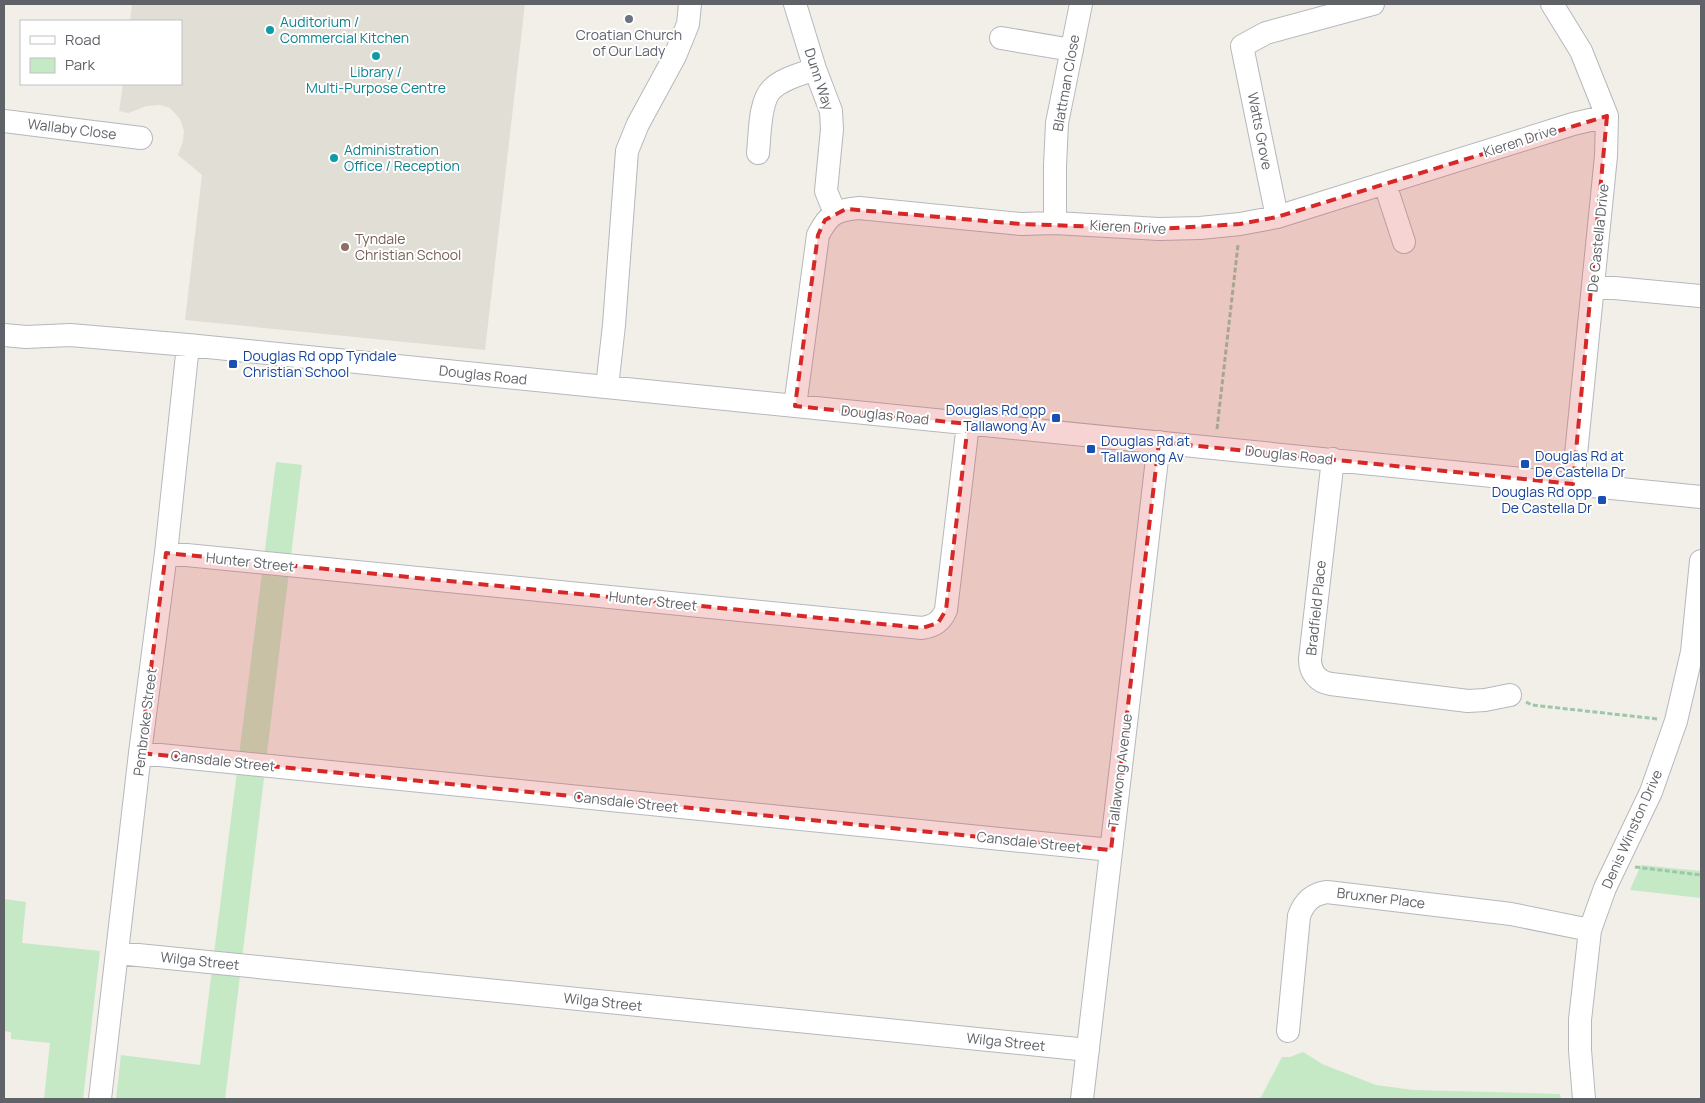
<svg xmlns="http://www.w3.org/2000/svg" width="1705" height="1103" font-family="Manrope,sans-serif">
<rect width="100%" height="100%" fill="#f1efe8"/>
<path fill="#e1ded6" d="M132,4H525L485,350L185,320L202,175L178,155L183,141L184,131L180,119L170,108L160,105L147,106L128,113L119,111L123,84H181V21H130Z"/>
<path fill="#c5e8c5" d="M276,462L302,465L225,1099H116L121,1055L200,1065Z
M1641,865L1701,871V898L1630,890Z
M4,899L26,902L22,943L100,951L83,1099H44L50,1043L11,1039V1032L4,1031Z
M1303,1052L1322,1064L1376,1085L1413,1090L1560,1094L1561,1099H1260L1282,1057H1290Z"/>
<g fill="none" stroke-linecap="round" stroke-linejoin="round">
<g stroke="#b5b8bc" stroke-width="24">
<path id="minor" d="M795,4L815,69L831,111L832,129L826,191L835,213
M1552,4L1581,51L1607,116L1606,156L1573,484
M1001,38L1072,50
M4,121L141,138
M758,153C760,136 759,101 772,89C783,78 802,74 815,69
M1385,184L1404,242
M1277,217L1242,46L1266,33L1373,4
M1055,223V166L1057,123L1081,4
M1593,286L1700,296
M4,335L26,337L70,335L188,345L1701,497
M607,387L614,325L627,151L638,124L675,56L688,24L690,4
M795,406L818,235C829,214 835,210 859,208L1021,224L1055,223L1159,229L1200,228L1240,224L1277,217L1573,124L1607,116
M1333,459L1310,659C1310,672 1317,682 1331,684L1468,701L1485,700L1510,695
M166,553L922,628C934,626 941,622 946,610L968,424
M140,753L1111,850
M118,953L1088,1050
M1288,1031L1299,916C1304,902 1312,894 1327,892L1511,914L1590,930
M100,1099L140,753L166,553L188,345
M1082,1099L1159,442
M1584,1099L1580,1050V1020L1590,930L1605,888L1651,792L1676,721L1692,652L1701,561"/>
</g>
<path stroke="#9cc7a9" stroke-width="3" stroke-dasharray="5 2.5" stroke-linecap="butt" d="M1217,429L1238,245
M1526,702L1532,705L1658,719
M1635,867L1701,875"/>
<use href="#minor" stroke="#fff" stroke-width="22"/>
</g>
<path fill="#d62828" fill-opacity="0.2" stroke="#d62828" stroke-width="4" stroke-dasharray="10 6" stroke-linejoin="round" d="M1607,116L1573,484L1159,442L1111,850L140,753L166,553L922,628L938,623L946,610L968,424L795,406L818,235L825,220L846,209L1021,224L1159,229L1240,224L1277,217Z"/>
<circle fill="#6b7280" stroke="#fff" stroke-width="2" cx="629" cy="19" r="5"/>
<g fill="#0f9aa8" stroke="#fff" stroke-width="2">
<circle cx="270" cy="30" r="5"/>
<circle cx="376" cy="56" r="5"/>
<circle cx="334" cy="158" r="5"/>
</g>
<circle fill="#8d6e63" stroke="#fff" stroke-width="2" cx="345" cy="247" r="5"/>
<g fill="#1a4fb4" stroke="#fff" stroke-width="2">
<rect x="228" y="359" width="10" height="10" rx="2.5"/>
<rect x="1051" y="413" width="10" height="10" rx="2.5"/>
<rect x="1086" y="444" width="10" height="10" rx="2.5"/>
<rect x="1520" y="459" width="10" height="10" rx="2.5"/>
<rect x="1597" y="495" width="10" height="10" rx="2.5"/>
</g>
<g text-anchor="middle" stroke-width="4" stroke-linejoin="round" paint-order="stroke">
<g font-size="14" fill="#0d838f" stroke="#fff" text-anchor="start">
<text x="280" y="27">Auditorium /<tspan x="280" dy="16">Commercial Kitchen</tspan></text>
<text x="376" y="77" text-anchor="middle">Library /<tspan x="376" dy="16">Multi-Purpose Centre</tspan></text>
<text x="344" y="155">Administration<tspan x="344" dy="16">Office / Reception</tspan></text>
</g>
<g font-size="14" fill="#5b616d" stroke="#fff">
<text x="629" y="40">Croatian Church<tspan x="629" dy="16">of Our Lady</tspan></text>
</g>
<g font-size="14" fill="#5f6368" stroke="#fff">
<text transform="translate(819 79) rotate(72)" y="5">Dunn Way</text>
<text transform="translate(1066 83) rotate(-80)" y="5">Blattman Close</text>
<text transform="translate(72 129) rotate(7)" y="5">Wallaby Close</text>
<text transform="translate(1260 131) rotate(79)" y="5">Watts Grove</text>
<text transform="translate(1520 141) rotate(-18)" y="5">Kieren Drive</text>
<text transform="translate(1128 227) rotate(3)" y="5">Kieren Drive</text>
<text transform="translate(1598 238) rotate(-84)" y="5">De Castella Drive</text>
<text transform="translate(483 375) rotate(6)" y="5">Douglas Road</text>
<text transform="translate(885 415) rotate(6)" y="5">Douglas Road</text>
<text transform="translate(1289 455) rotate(6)" y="5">Douglas Road</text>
<text transform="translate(250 562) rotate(6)" y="5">Hunter Street</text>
<text transform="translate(653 601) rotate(6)" y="5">Hunter Street</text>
<text transform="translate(1316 608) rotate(-84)" y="5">Bradfield Place</text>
<text transform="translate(145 722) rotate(-83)" y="5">Pembroke Street</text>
<text transform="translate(223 761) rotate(6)" y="5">Cansdale Street</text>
<text transform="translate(1120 771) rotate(-83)" y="5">Tallawong Avenue</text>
<text transform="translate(626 802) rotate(6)" y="5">Cansdale Street</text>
<text transform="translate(1632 829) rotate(-66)" y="5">Denis Winston Drive</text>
<text transform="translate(1029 842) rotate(6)" y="5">Cansdale Street</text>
<text transform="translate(1381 898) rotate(7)" y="5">Bruxner Place</text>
<text transform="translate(200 961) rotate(6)" y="5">Wilga Street</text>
<text transform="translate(603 1002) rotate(6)" y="5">Wilga Street</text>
<text transform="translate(1006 1042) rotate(6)" y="5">Wilga Street</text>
</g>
<g font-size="14" fill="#785e54" stroke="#fff" text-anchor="start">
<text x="355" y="244">Tyndale<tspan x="355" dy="16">Christian School</tspan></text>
</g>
<g font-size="14" fill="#164399" stroke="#fff" text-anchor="start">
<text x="243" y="361">Douglas Rd opp Tyndale<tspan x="243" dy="16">Christian School</tspan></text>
<text x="1046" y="415" text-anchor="end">Douglas Rd opp<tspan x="1046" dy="16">Tallawong Av</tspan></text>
<text x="1101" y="446">Douglas Rd at<tspan x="1101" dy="16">Tallawong Av</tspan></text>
<text x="1535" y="461">Douglas Rd at<tspan x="1535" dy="16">De Castella Dr</tspan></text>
<text x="1592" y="497" text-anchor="end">Douglas Rd opp<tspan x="1592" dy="16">De Castella Dr</tspan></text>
</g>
</g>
<rect width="1705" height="1103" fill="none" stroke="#5f6368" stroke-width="10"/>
<rect x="20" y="20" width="162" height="65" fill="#ffffff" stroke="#bfc1c3"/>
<rect x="30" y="36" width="25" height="8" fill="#ffffff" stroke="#bfc1c3"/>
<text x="65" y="45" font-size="15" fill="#5f6368">Road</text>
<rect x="30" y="58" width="25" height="15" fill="#c5e8c5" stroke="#bfc1c3"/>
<text x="65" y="70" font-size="15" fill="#5f6368">Park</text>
</svg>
